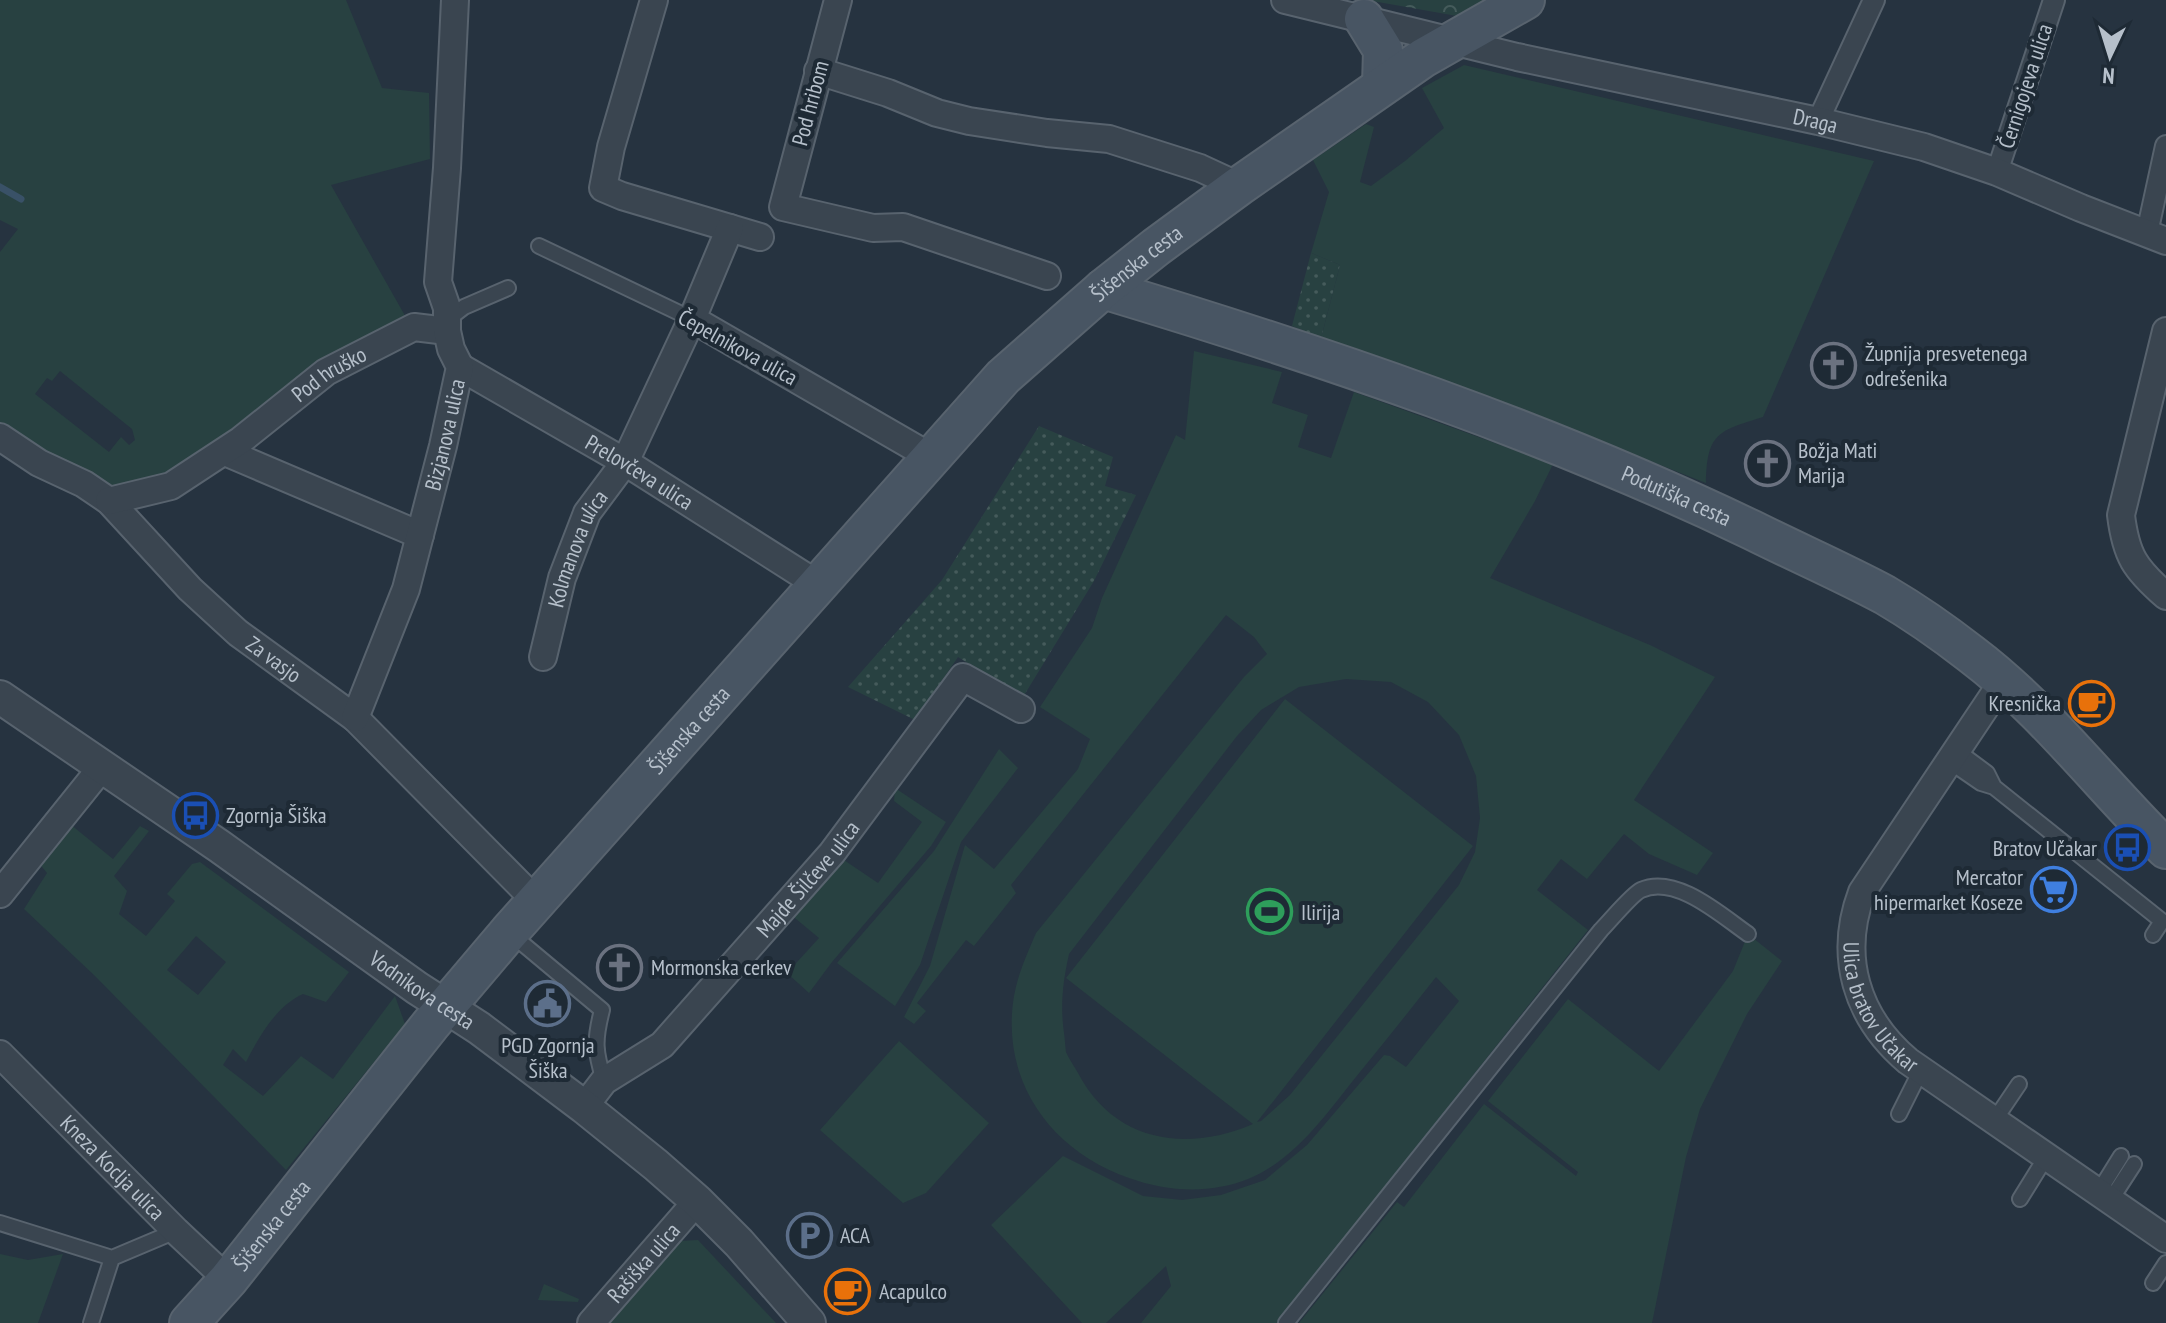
<svg xmlns="http://www.w3.org/2000/svg" width="2166" height="1323" viewBox="0 0 2166 1323" font-family="'PT Sans Narrow',sans-serif">
	<defs>
		<pattern id="forest-crowns" width="20" height="18" patternUnits="userSpaceOnUse" patternTransform="scale(2)"><rect width="20" height="18" fill="#284141"/><path d="M2 6a3 3 0 1 1 6 0M12 15a3 3 0 1 1 6 0" fill="none" stroke="#455b5b"/></pattern>
		<pattern id="garden-dots" width="8" height="8" patternUnits="userSpaceOnUse" patternTransform="scale(2)"><rect width="8" height="8" fill="#284141"/><path d="M2 2h.1M6 6h.1" fill="none" stroke="#455b5b" stroke-width="1.8" stroke-linecap="round"/></pattern>
	</defs>
	<rect width="100%" height="100%" fill="#263340"/>
	<path fill="#284141" fill-rule="evenodd" d="M0 0H346L382 88 429 93 430 159 331 185 408 321 174 477 113 488 87 478 0 429V252L18 229 0 220ZM60 371 132 429 135 440 129 445 121 437 109 452 35 394 47 378 52 381Z
		M1464 65 1874 161 1763 417C1718 431 1707 433 1706 483L1469 390 1321 338 1340 265 1311 253 1329 192 1313 160 1366 124 1374 127 1360 182 1371 186 1405 161 1444 128 1422 88Z
		M1194 351 1282 372 1272 403 1308 415 1298 447 1331 458 1354 392 1553 464 1535 501 1490 578 1650 645 1715 677 1634 800 1713 853 1697 875 1649 854 1624 834 1587 879 1561 859 1537 890 1588 930 1277 1323H1141L1171 1286 1166 1266 1106 1323H1082L991 1225 1063 1156 1143 1196 1182 1200 1221 1195 1265 1180 1307 1145 1384 1055 1390 1056 1406 1067 1459 1001 1436 977C1411 1009 1386 1040 1360 1072 1328 1111 1297 1159 1248 1179 1210 1194 1168 1192 1129 1178 1051 1151 1000 1081 1014 996 1018 974 1027 954 1036 933L1244 677 1267 654 1254 637 1226 615 1011 885 1016 893 974 946 966 940 917 1003 926 1011 914 1024 904 1017 930 966 965 845 994 869 1078 769 1090 739 1040 707 1092 628 1102 598 1176 435 1185 440ZM1346 679 1391 682 1428 702 1459 735 1476 776 1480 818 1475 852 1459 885 1290 1095 1261 1121 1257 1122 1473 846 1285 699 1066 978 1253 1124C1186 1153 1114 1142 1078 1073 1074 1066 1069 1059 1066 1052 1065 1046 1065 1039 1064 1033 1060 1005 1063 981 1069 954L1237 736 1261 710 1299 687Z
		M999 749 1018 768 961 842 920 965 895 1006 837 963 934 851Z
		M895 788 946 822 931 846 832 962 809 993 787 973 819 938 790 914 838 856 878 883 922 822 894 801Z
		M70 824 113 859 140 826 149 831 114 876 127 891 119 914 146 936 175 901 167 894 192 864 200 862 349 972 326 1002 303 994C276 1006 259 1037 246 1062L233 1049 223 1065 263 1096 301 1056 333 1079 395 996 405 1024 286 1170 95 976 24 909 47 873 38 862ZM196 936 226 962 198 995 167 970Z
		M1748 934 1782 961 1747 1014 1700 1109 1686 1157 1652 1323H1299L1397 1202 1404 1207 1484 1104 1576 1176 1578 1172 1488 1101 1568 999 1659 1071 1733 971Z
		M899 1041 989 1123 926 1193 903 1203 820 1130Z
		M698 1240 776 1323H600L679 1241Z
		M0 1254 28 1260 63 1254 38 1323H0Z
		M544 1284 579 1299 578 1302 538 1300Z"/>
	<path fill="url(#forest-crowns)" d="M1367 0H1484L1457 16Z"/>
	<path fill="url(#garden-dots)" d="M1311 253 1340 265 1321 338 1292 326Z
		M1039 426 1113 457 1105 486 1136 495 1094 581 1023 697 958 657 915 720 848 687 942 580Z"/>
	<g fill="none" stroke-linecap="round" stroke-linejoin="round">
		<path stroke="#395167" stroke-width="7" d="M0 187 21 199"/>
		<defs>
			<path id="service" d="M539 246 692 319
				M447 320 464 307 508 288
				M1949 761 1981 783 1994 787 1987 773 1956 750
				M1994 787 2162 921 2153 935
				M511 934 602 1010C594 1041 595 1051 604 1081
				M1899 1114 1921 1070
				M1994 1121 2019 1084
				M2098 1193 2121 1156
				M2020 1199 2046 1157
				M2110 1201 2134 1164
				M0 1223 112 1258
				M2153 1283 2166 1263
				M91 1323 112 1258 176 1231
				M1286 1323 1601 930C1610 921 1632 894 1641 890 1676 874 1722 916 1748 934"/>
			<path id="pedestrian" d="M1818 121 1874 0
				M1997 172 2054 0
				M2147 233 2166 146"/>
			<g id="minor">
				<path d="M654 0 611 147 603 188 622 196 760 237"/>
				<path d="M838 0 783 207 873 228 903 227 1047 276"/>
				<path id="s1" d="M1285 0 1517 57 1818 121 1924 147 1997 172 2081 208 2166 241"/>
				<path d="M818 71 888 93 937 113 969 121 1047 133 1109 139 1200 168 1239 186"/>
				<path d="M692 319 931 457"/>
				<path d="M2166 331 2121 515C2126 556 2135 569 2166 596"/>
				<path id="s2" d="M460 367 625 462 817 584"/>
				<path id="s3" d="M0 437 39 463 84 484 109 501 190 589 238 633 355 718 536 901"/>
				<path d="M225 452 420 535"/>
				<path id="s4" d="M109 501 171 486 241 440 326 372 414 327 447 331"/>
				<path id="s5" d="M543 657 562 578 587 513 625 462 692 319 730 228"/>
				<path id="s6" d="M2003 681 1862 892C1838 956 1856 1017 1908 1061L2166 1239"/>
				<path id="s7" d="M355 718 406 589 443 446 460 367 451 349 447 331V308L438 282 447 168 455 0"/>
				<path d="M0 894 102 767"/>
				<path id="s8" d="M0 1054 176 1231 228 1280"/>
				<path id="s9" d="M584 1107 604 1081 662 1045 832 853 963 677 1021 709"/>
				<path id="s10" d="M591 1323 697 1201"/>
			</g>
			<g id="tertiary">
				<path id="s11" d="M0 697 219 846 417 988 479 1028 584 1107 656 1165 697 1201 739 1243 809 1323"/>
			</g>
			<g id="secondary">
				<path d="M1364 19 1383 50 1382 85"/>
				<path id="s12" d="M1103 289C1322 355 1546 431 1752 530 1796 552 1842 572 1885 595 1914 612 1944 633 1971 654 2044 709 2101 785 2166 849"/>
				<path id="s13" d="M189 1323 228 1280 431 1024 509 932 1003 377 1103 289 1156 247 1239 186 1423 58 1525 0"/>
			</g>
		</defs>
		<use href="#service" stroke="#58636e" stroke-width="18"/>
		<use href="#pedestrian" stroke="#58636e" stroke-width="24"/>
		<use href="#minor" stroke="#58636e" stroke-width="30"/>
		<use href="#tertiary" stroke="#58636e" stroke-width="36"/>
		<use href="#secondary" stroke="#58636e" stroke-width="42"/>
		<use href="#service" stroke="#3a4550" stroke-width="14"/>
		<use href="#pedestrian" stroke="#3a4550" stroke-width="20"/>
		<use href="#minor" stroke="#3a4550" stroke-width="26"/>
		<use href="#tertiary" stroke="#3a4550" stroke-width="32"/>
		<use href="#secondary" stroke="#485563" stroke-width="38"/>
	</g>
	<defs>
		<symbol id="church-ring" viewBox="-11 -11 22 22"><circle r="9.5" fill="#1e2a35" stroke="#6b7280" stroke-width="1.5"/><path d="M-1.2-6h2.4v3.5h3.3v2.4h-3.3V6h-2.4V-.1h-3.3v-2.4h3.3Z" fill="#6b7280"/></symbol>
		<symbol id="cafe-ring" viewBox="-11 -11 22 22"><circle r="9.5" fill="#1e2a35" stroke="#e8710a" stroke-width="1.5"/><path d="M-5.5-4.5H6V0H3Q3 3.5 0 3.5H-2.5Q-5.5 3.5-5.5 0ZM3-3.2v2h1.7v-2ZM-6 4.5H4V6H-6Z" fill="#e8710a"/></symbol>
		<symbol id="bus-ring" viewBox="-11 -11 22 22"><circle r="9.5" fill="#1e2a35" stroke="#1a4fb4" stroke-width="1.5"/><path d="M-5-6H5V4H4V6H2V4H-2V6H-4V4H-5ZM-3.5-4V0h7V-4ZM-3.5 1.2v1.5H-2V1.2ZM2 1.2v1.5H3.5V1.2Z" fill="#1a4fb4"/></symbol>
		<symbol id="supermarket-ring" viewBox="-11 -11 22 22"><circle r="9.5" fill="#1e2a35" stroke="#3f7fe0" stroke-width="1.5"/><path d="M-6-5.5h2.5l.6 2H6L4.5 2H-2.5L-4.4-4H-6ZM-1.5 3.2a1.3 1.3 0 1 0 .1 0ZM3 3.2a1.3 1.3 0 1 0 .1 0Z" fill="#3f7fe0"/></symbol>
		<symbol id="stadium-ring" viewBox="-11 -11 22 22"><circle r="9.5" fill="#1e2a35" stroke="#2e9e5b" stroke-width="1.5"/><path d="M0-5a6.5 5 0 1 0 0 10a6.5 5 0 1 0 0-10ZM-3.5-1.8h7v3.6h-7Z" fill="#2e9e5b"/></symbol>
		<symbol id="civic-ring" viewBox="-11 -11 22 22"><circle r="9.5" fill="#1e2a35" stroke="#5c6f8a" stroke-width="1.5"/><path d="M-.6-6.5H3V-4.5H.6V-3L4-1V1h2V6H-6V1h2V-1L-.6-3ZM-1.2 2.5V6h2.4V2.5Z" fill="#5c6f8a"/></symbol>
		<symbol id="parking-ring" viewBox="-11 -11 22 22"><circle r="9.5" fill="#1e2a35" stroke="#5c6f8a" stroke-width="1.5"/><path d="M-3.5-5.5H1a3.5 3.5 0 0 1 0 7H-1V5.5H-3.5ZM-1-3.4V-.6H.8a1.4 1.4 0 0 0 0-2.8Z" fill="#5c6f8a"/></symbol>
	</defs>
	<g fill-rule="evenodd">
		<use href="#church-ring" x="1808" y="340" width="51" height="51"/>
		<use href="#church-ring" x="1742" y="438" width="51" height="51"/>
		<use href="#cafe-ring" x="2066" y="678" width="51" height="51"/>
		<use href="#bus-ring" x="170" y="790" width="51" height="51"/>
		<use href="#bus-ring" x="2102" y="822" width="51" height="51"/>
		<use href="#supermarket-ring" x="2028" y="864" width="51" height="51"/>
		<use href="#stadium-ring" x="1244" y="886" width="51" height="51"/>
		<use href="#church-ring" x="594" y="942" width="51" height="51"/>
		<use href="#civic-ring" x="522" y="978" width="51" height="51"/>
		<use href="#parking-ring" x="784" y="1210" width="51" height="51"/>
		<use href="#cafe-ring" x="822" y="1266" width="51" height="51"/>
	</g>
	<g text-anchor="middle" stroke-width="8" stroke-linejoin="round" paint-order="stroke">
		<g font-size="22" fill="#b6c0cb" stroke="#1e2a35">
			<text transform="translate(2025 86) rotate(-72)" y="8">Černigojeva ulica</text>
			<text transform="translate(810 103) rotate(-75)" y="8">Pod hribom</text>
			<text dy="8" stroke="none"><textPath href="#s1" startOffset="544">Draga</textPath></text>
			<text dy="8" stroke="none"><textPath href="#s13" startOffset="1424">Šišenska cesta</textPath></text>
			<text transform="translate(738 347) rotate(29)" y="8">Čepelnikova ulica</text>
			<text dy="8" stroke="none"><textPath href="#s4" startOffset="258">Pod hruško</textPath></text>
			<text dy="8" stroke="none"><textPath href="#s7" startOffset="298">Bizjanova ulica</textPath></text>
			<text dy="8" stroke="none"><textPath href="#s2" startOffset="208">Prelovčeva ulica</textPath></text>
			<text dy="8" stroke="none"><textPath href="#s12" startOffset="610">Podutiška cesta</textPath></text>
			<text dy="8" stroke="none"><textPath href="#s5" startOffset="114">Kolmanova ulica</textPath></text>
			<text dy="8" stroke="none"><textPath href="#s3" startOffset="356">Za vasjo</textPath></text>
			<text dy="8" stroke="none"><textPath href="#s13" startOffset="776">Šišenska cesta</textPath></text>
			<text dy="8" stroke="none"><textPath href="#s9" startOffset="322">Majde Šilčeve ulica</textPath></text>
			<text dy="8" stroke="none"><textPath href="#s11" startOffset="514">Vodnikova cesta</textPath></text>
			<text dy="8" stroke="none"><textPath href="#s6" startOffset="378">Ulica bratov Učakar</textPath></text>
			<text dy="8" stroke="none"><textPath href="#s8" startOffset="160">Kneza Koclja ulica</textPath></text>
			<text dy="8" stroke="none"><textPath href="#s13" startOffset="128">Šišenska cesta</textPath></text>
			<text dy="8" stroke="none"><textPath href="#s10" startOffset="80">Rašiška ulica</textPath></text>
		</g>
		<g font-size="22" fill="#b6c0cb" stroke="#1e2a35" text-anchor="start">
			<text x="1865" y="361">Župnija presvetenega<tspan x="1865" dy="25">odrešenika</tspan></text>
			<text x="1798" y="458">Božja Mati<tspan x="1798" dy="25">Marija</tspan></text>
			<text x="2061" y="711" text-anchor="end">Kresnička</text>
			<text x="226" y="823">Zgornja Šiška</text>
			<text x="2097" y="856" text-anchor="end">Bratov Učakar</text>
			<text x="2023" y="885" text-anchor="end">Mercator<tspan x="2023" dy="25">hipermarket Koseze</tspan></text>
			<text x="1301" y="920">Ilirija</text>
			<text x="651" y="975">Mormonska cerkev</text>
			<text x="548" y="1053" text-anchor="middle">PGD Zgornja<tspan x="548" dy="25">Šiška</tspan></text>
			<text x="840" y="1243">ACA</text>
			<text x="879" y="1299">Acapulco</text>
		</g>
	</g>
	<g transform="translate(2110 56) rotate(184)" stroke="#1e2a35" stroke-width="6" paint-order="stroke">
	<path d="M0-6L14 30L0 20L-14 30Z" fill="#b6c0cb"/>
	<text y="-12" font-size="22" font-weight="bold" text-anchor="middle" fill="#b6c0cb">N</text>
	</g>
</svg>
